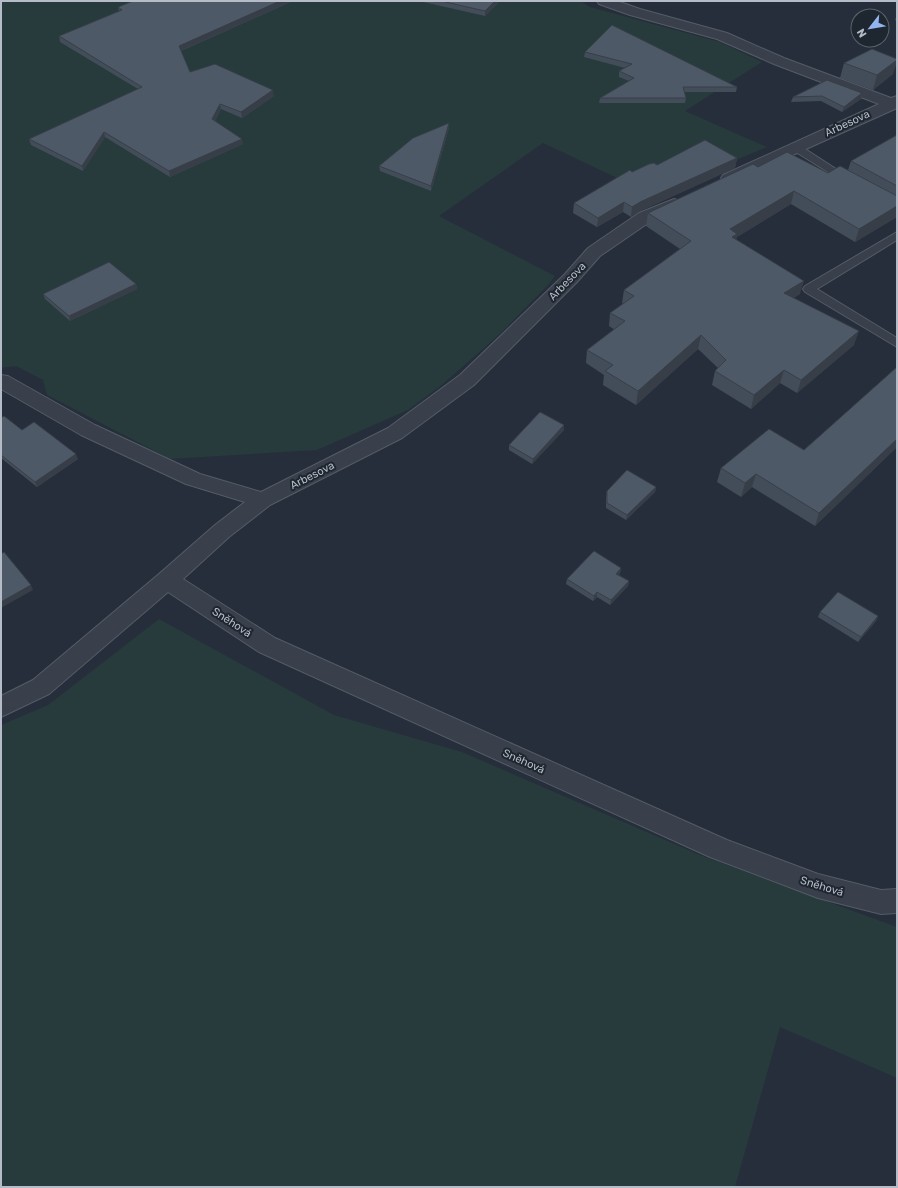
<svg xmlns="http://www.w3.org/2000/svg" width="898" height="1188" viewBox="0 0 898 1188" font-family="Rubik,sans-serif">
	<rect width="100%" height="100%" fill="#262e3b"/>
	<path fill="#273a3c" d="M1 1H581L590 7 720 42 762 62 685 111 767 147 653 195 543 143 439 216 555 276 548 285 502 332 443 384 408 410 317 450 170 459 47 395 43 380 16 366 1 368Z
		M159 619 334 715 462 752 700 855 897 927V1078L780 1027 735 1187H1V725L48 705Z"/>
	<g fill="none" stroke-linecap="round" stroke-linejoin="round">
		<defs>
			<path id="lane" d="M795 144 799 145 853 180 848 183 844 182 791 149 790 147Z
				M897 232V240L817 289 897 338V347L805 292 803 289 805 286Z"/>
			<path id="street" d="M597 1H617L640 9 727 33 784 58 891 98 897 96V108L735 181 729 183 723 181 721 178 723 175 879 104 774 64 717 39 630 15 599 4Z
				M674 199 680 201 682 204 680 207 651 221 600 256 577 282 474 385 402 438 270 505 229 537 183 579 275 638 727 840 818 874 881 890 897 889V913L881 914 818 898 710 857 259 652 168 592 49 694 1 717V696L33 680 159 574 215 525 245 502 186 484 81 435 1 389V375L8 376 95 425 200 474 261 492 388 428 460 375 565 274 588 248 639 213Z"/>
		</defs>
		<use href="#lane" stroke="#545c66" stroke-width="2"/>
		<use href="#street" stroke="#545c66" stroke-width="2"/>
		<use href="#lane" fill="#39404c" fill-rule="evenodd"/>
		<use href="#street" fill="#39404c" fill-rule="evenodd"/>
	</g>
	<path fill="#434d59" d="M133 1H293L181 51 190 72 274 96 242 118 221 109 215 121 243 144 170 177 105 137 83 171 31 145 29 139 138 89 60 42 59 36 119 11 118 7Z
		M419 1H500L485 16Z
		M897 14V21L895 20Z
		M585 52 737 87 736 92H684L686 98 685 103H599L600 98 629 81 619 77V71L625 68 584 57Z
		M844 63 893 74 873 90 840 78Z
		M862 93 861 99 842 112 821 101 791 102 793 97Z
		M449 128 431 191 380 171 379 166Z
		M897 135V217L855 242 791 204 737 237 736 239 800 294 793 298 854 345 797 393 780 383 751 409 712 385 715 371 718 368 698 349 636 405 603 385 604 375 586 363 587 350 615 330 609 326 610 313 623 304 622 303 624 290 680 249 646 226 648 213 758 167 828 173 848 170 851 161Z
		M737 158 735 168 638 212 631 217 623 212 597 227 573 213 574 203 632 172 657 165Z
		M136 284 137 289 70 321 45 299 43 294Z
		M897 367V447L815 526 752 487 741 497 717 482 721 468 804 450Z
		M1 418 22 430 78 459 37 487 1 458Z
		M564 430 532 464 509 450V445Z
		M656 487 655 492 626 520 606 508V497L607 491Z
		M621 568 620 573 619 575 629 581 628 586 610 605 597 597 593 601 566 584 567 579Z
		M820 612 878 616 876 621 858 642 818 617Z"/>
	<path fill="#373e48" d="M280 1H293L180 51 179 46Z
		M495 1H500L485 16V11Z
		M897 60V62L893 74 873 90 877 75Z
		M273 90 274 96 242 118 241 112Z
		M862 93 861 99 842 112 844 107Z
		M220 104 221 109 213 125 212 119Z
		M449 123V128L431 191V186Z
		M104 132 105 137 83 171 82 166Z
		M242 139 243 144 170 177 169 171Z
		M737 158 735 168 638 212 631 217 632 207 640 202Z
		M794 191 791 204 737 237 734 248 730 229Z
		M624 202 623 212 597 227 598 218Z
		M897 206V217L855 242 859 229Z
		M804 281 800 294 780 307 784 293Z
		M136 284 137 289 70 321 69 316Z
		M859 331 854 345 797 393 801 380Z
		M701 335 698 349 636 405 638 391Z
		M784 370 780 383 751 409 754 395Z
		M564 425V430L532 464 533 459Z
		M897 439V447L815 526 819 513Z
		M76 454 78 459 37 487 35 482Z
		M756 474 752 487 741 497 745 483Z
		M656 487 655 492 626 520 627 515Z
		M621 568 620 573 615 579 616 574Z
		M629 581 628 586 610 605 611 600Z
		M31 585 33 590 1 608V602Z
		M597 592V597L593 601 594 596Z
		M878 616 876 621 858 642 861 637Z"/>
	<path fill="#4e5967" stroke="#373e48" d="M133 1H280L179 46 190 72 215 64 273 90 241 112 220 104 212 119 242 139 169 171 104 132 82 166 29 139 142 87 59 36 122 10 118 7Z
		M441 1H495L485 11Z
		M612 25 737 87H683L686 98H600L634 78 619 71 632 64 585 52Z
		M872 49 897 59V60L877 75 844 63Z
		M827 80 862 93 844 107 822 96 793 97Z
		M449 123 431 186 379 166 413 138Z
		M897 135V186L851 161Z
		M705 140 737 158 640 202 632 207 624 202 598 218 574 203 630 170 632 172 649 164 654 163 657 165Z
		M787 152 828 173 840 166 897 196V206L859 229 794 191 730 229 737 234 732 237 804 281 784 293 859 331 801 380 784 370 754 395 715 371 726 360 701 335 638 391 605 371 613 365 587 350 625 321 610 313 634 296 624 290 691 241 648 213 753 164 758 167Z
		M109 262 136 284 69 316 43 294Z
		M897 367V439L819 513 756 474 745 483 721 468 769 429 804 450Z
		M540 412 564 425 533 459 509 445Z
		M4 416 22 430 34 422 76 454 35 482 1 455V418Z
		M627 470 656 487 627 515 607 503V491Z
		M594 551 621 568 616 574 629 581 611 600 597 592 594 596 567 579Z
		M4 552 31 585 1 602V554Z
		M838 592 878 616 861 637 820 612Z"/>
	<g text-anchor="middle" stroke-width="4" stroke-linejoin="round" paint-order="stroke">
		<g font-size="11" fill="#b5bcc7" stroke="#1e2630">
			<text transform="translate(847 123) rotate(-25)" y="4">Arbesova</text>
			<text transform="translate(567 281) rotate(-46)" y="4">Arbesova</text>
			<text transform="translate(312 475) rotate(-27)" y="4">Arbesova</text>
			<text transform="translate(232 622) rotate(33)" y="4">Sněhová</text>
			<text transform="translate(524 761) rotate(24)" y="4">Sněhová</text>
			<text transform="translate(822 886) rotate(17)" y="4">Sněhová</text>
		</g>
	</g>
	<rect width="898" height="1188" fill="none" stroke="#b5bcc7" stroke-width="4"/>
	<g transform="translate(870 28) rotate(239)"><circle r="19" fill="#1e2630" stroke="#5a626c"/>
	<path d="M0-3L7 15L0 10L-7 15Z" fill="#92b4ef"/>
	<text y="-6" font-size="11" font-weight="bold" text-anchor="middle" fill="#b5bcc7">N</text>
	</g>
</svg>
